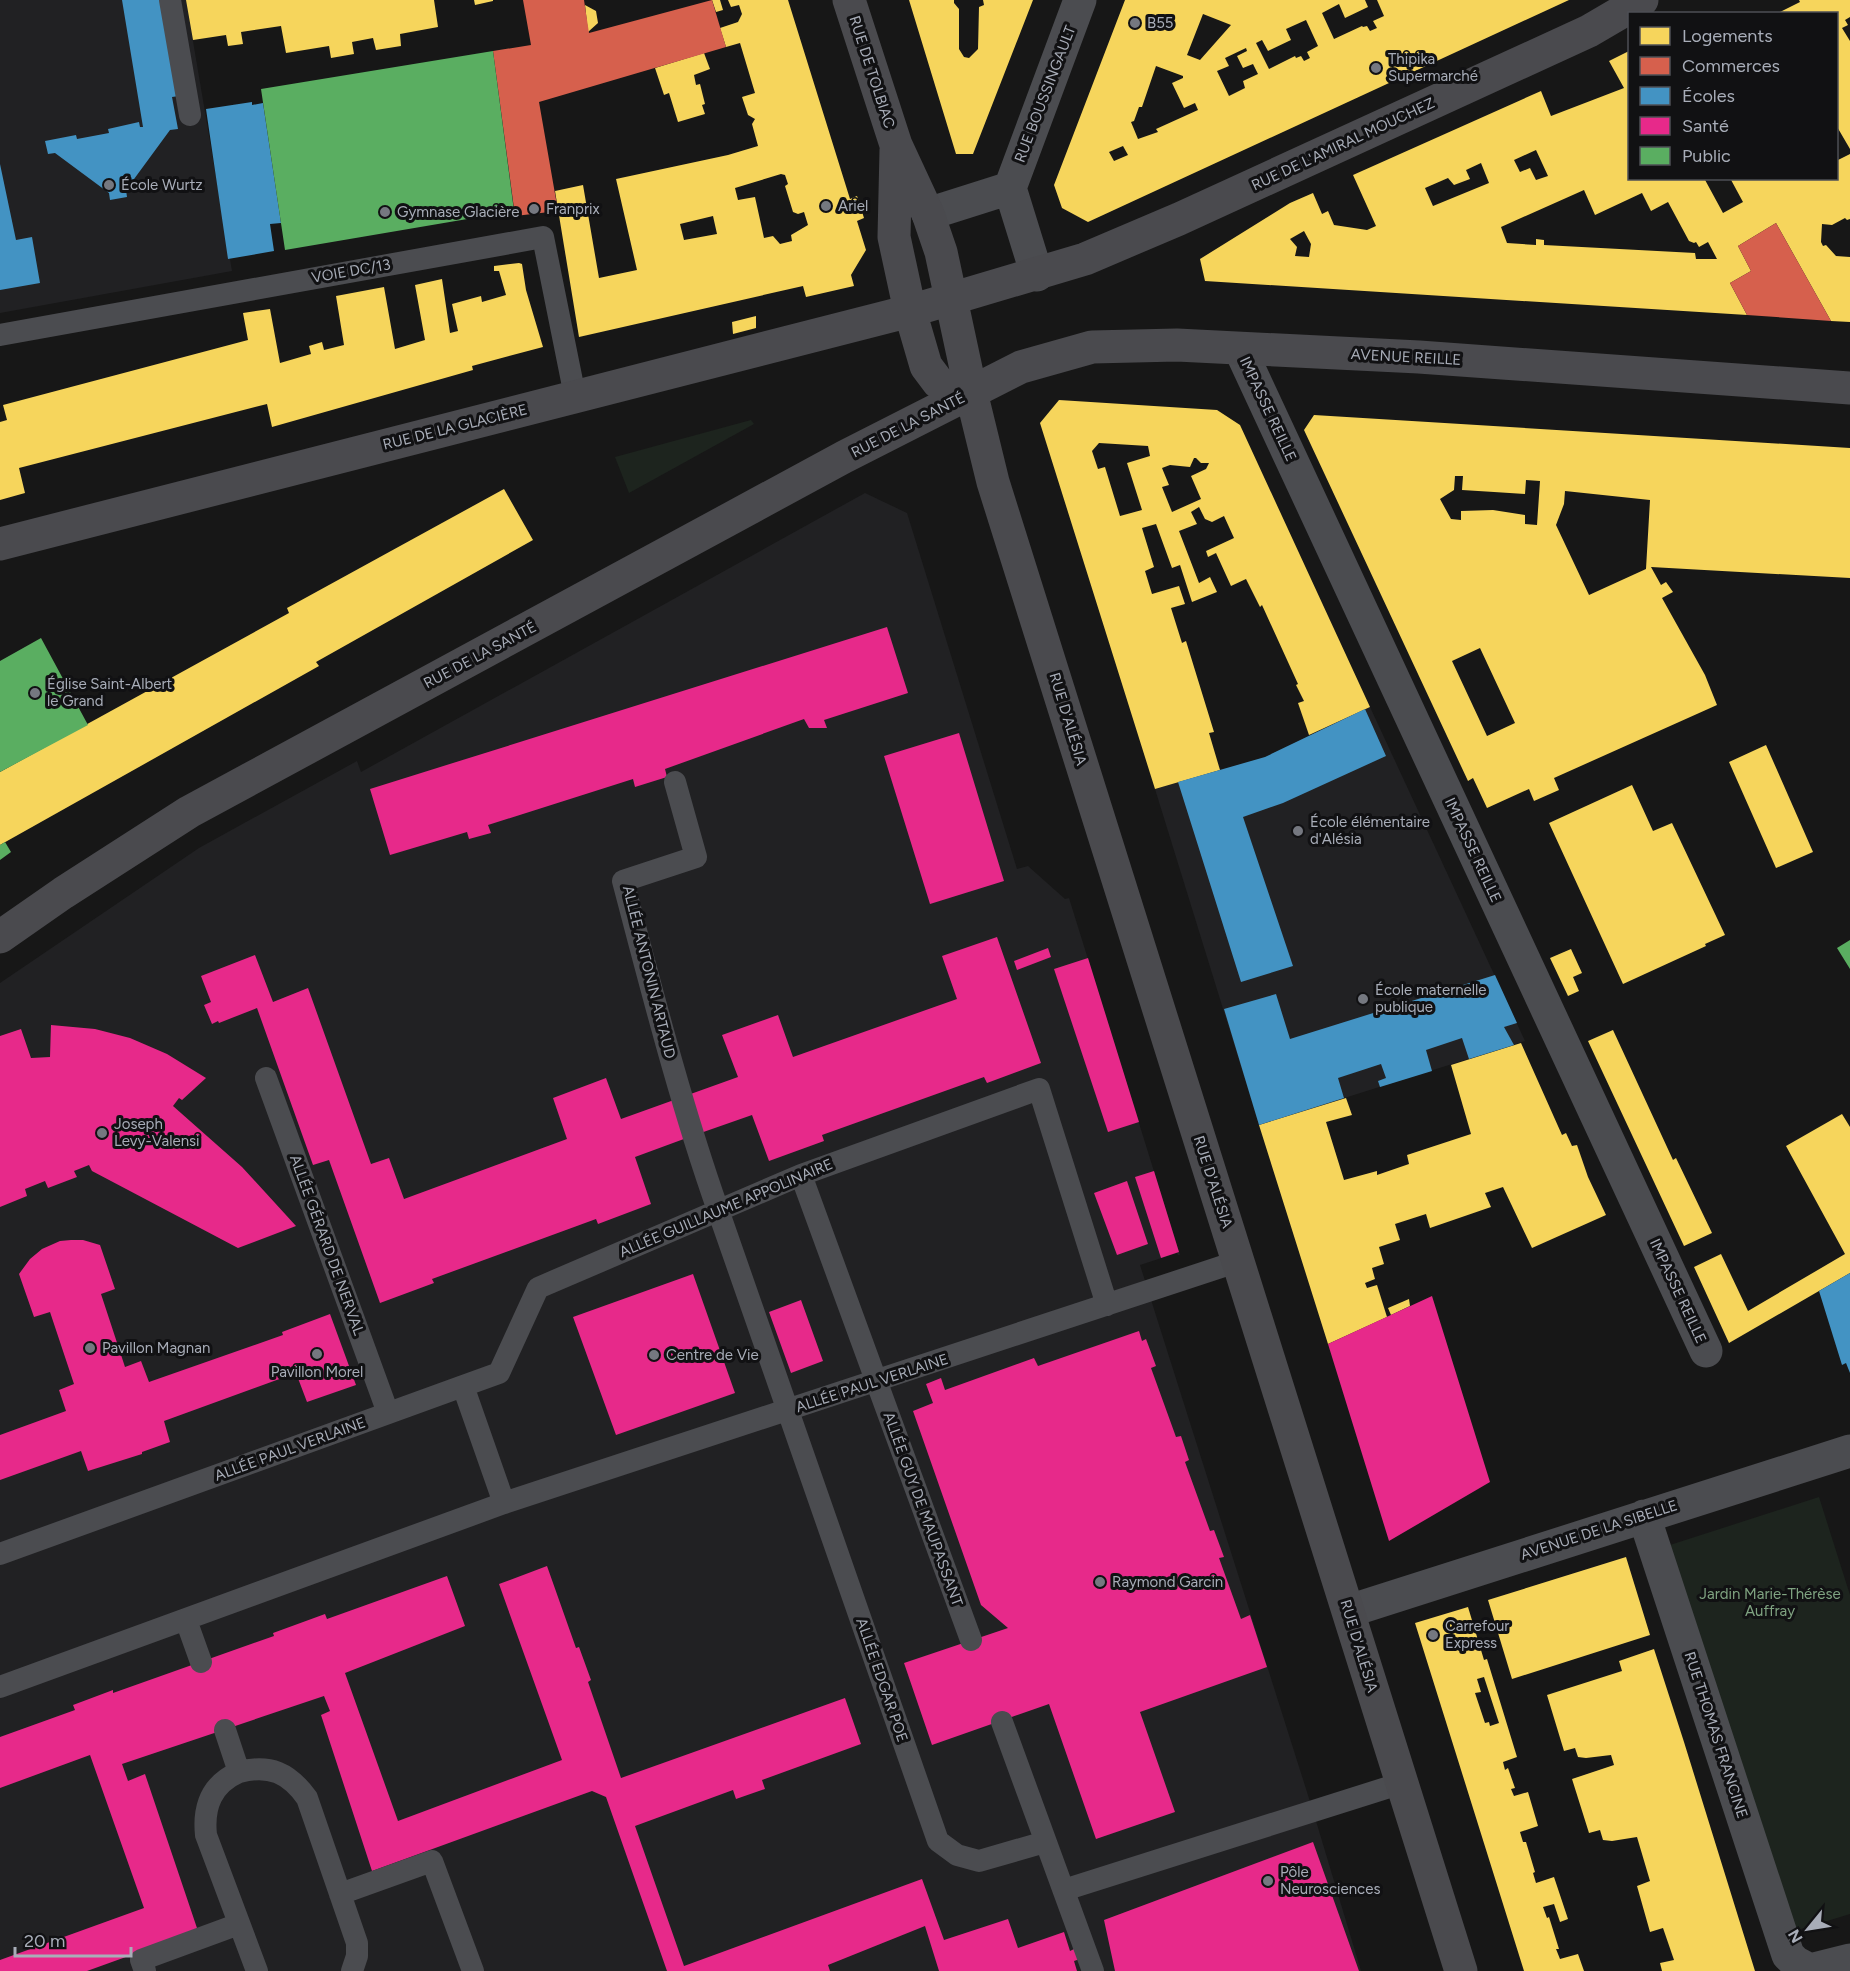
<svg xmlns="http://www.w3.org/2000/svg" width="1850" height="1971" viewBox="0 0 1850 1971" font-family="Figtree,sans-serif">
	<rect width="100%" height="100%" fill="#171717"/>
	<path fill="#212123" d="M0 0H186L232 271 0 313Z
		M865 493 907 513 1017 869 1028 866 1065 899 1069 898 1180 1255H1178L1177 1253 1140 1265 1313 1811 1361 1971H0V983L199 848 357 761 361 772Z
		M1370 707 1525 1041 1259 1125 1155 789 1263 758Z"/>
	<path fill="#1d241e" d="M751 420 754 424 629 493 615 457Z
		M1819 1497 1850 1595V1914L1791 1932 1670 1545Z"/>
	<path fill="#f6d55c" fill-rule="evenodd" d="M186 0H434L438 27 400 34 401 46 376 50 373 38 352 42 354 54 331 58 329 46 286 53 281 26 241 32 243 44 228 46 226 35 193 40Z
		M474 0H493V1L475 5Z
		M712 0H720L723 10 716 12Z
		M728 0H788L850 199 857 196 864 218 857 221 866 250 851 275 854 286 806 297 803 286 579 337 555 191 583 185 599 278 637 270 616 179 728 155 758 146 752 124 755 119 748 115 742 97 755 93 740 43 726 47 720 28 738 22 742 14 739 5 731 7ZM781 174 785 175 788 184 785 186 793 212 798 214 804 212 808 225 791 235 792 241 780 244 773 236 764 238 755 197 738 200 735 188ZM713 216 717 234 684 240 680 224Z
		M909 0H954V3L959 9V49L964 57 969 58 978 49 979 7 984 5 983 0H1033L973 154H956Z
		M1125 0H1365L1368 7 1345 18 1339 4 1322 13 1334 39 1362 26 1363 27 1367 26 1370 31 1377 28 1373 21 1384 16 1377 0H1569L1088 222 1062 208 1054 185ZM1203 14 1231 25 1200 60 1187 55ZM1306 20 1318 46 1307 52 1310 58 1304 61 1301 56 1296 58 1295 56 1269 69 1256 43 1262 40 1268 51 1291 40 1286 29ZM1246 48 1247 51 1237 56 1243 68 1253 64 1258 74 1243 81 1245 88 1229 96 1217 71 1229 66 1225 58ZM1156 66 1183 76V78L1172 83 1184 108 1195 103 1198 110 1156 129 1158 132 1138 139 1131 122 1134 121 1139 107H1142ZM1123 146 1128 155 1114 161 1109 152Z
		M1799 0H1850V17L1845 20 1848 25 1842 28 1850 41V149L1836 125V14H1776L1800 2Z
		M585 5 596 11 598 23 588 32Z
		M1629 51V178H1704L1723 213 1743 202 1730 178H1836V161L1850 154V219L1847 220 1845 218 1832 225 1822 224 1821 242 1823 246 1826 245 1836 256 1850 257V322L1831 321 1776 223 1738 246 1751 271 1730 283 1747 315 1205 281 1200 259 1290 203 1313 193 1322 214 1328 211 1334 225 1367 230 1376 226 1353 175 1541 91 1551 116 1624 88 1609 61ZM1536 150 1548 176 1536 180 1530 168 1520 172 1514 160ZM1481 163 1489 183 1433 206 1425 188 1448 178 1454 185 1470 179 1466 170ZM1584 190 1595 215 1642 193 1651 211 1668 202 1689 241 1694 243 1696 242 1699 247 1708 242 1717 259H1696L1695 253 1544 245V240L1536 239V245L1507 243 1501 227ZM1304 231 1311 244 1309 257 1295 256 1297 247 1290 239Z
		M704 53 710 69 694 75 696 85 700 84 705 104 702 105 705 114 678 122 669 93 664 95 655 68Z
		M519 263 522 264 526 290 543 347 472 366 473 370 272 427 267 404 19 468 25 493 0 500V422L7 420 3 405 248 340 243 313 270 309 280 363 311 354 309 346 322 342 324 350 344 345 336 296 384 287 395 349 425 340 415 285 442 279 450 333 458 331 452 304 481 296 482 302 506 295 499 271H494V266Z
		M756 316V328L733 334 732 322Z
		M1059 400 1217 410 1240 425 1370 707 1309 735 1298 703 1304 701 1296 685 1298 684 1262 605 1260 607 1246 579 1231 586 1216 553 1208 557 1206 551 1234 538 1224 516 1212 522 1205 519 1199 507 1191 512 1197 524 1179 531 1199 583 1210 577 1217 592 1192 602 1180 565 1172 568 1156 524 1142 528 1154 567 1145 571 1152 594 1179 586 1185 604 1171 608 1182 643 1186 641 1214 732 1209 733 1220 770 1155 789 1040 423ZM1099 443 1148 446 1150 456 1127 463 1142 510 1120 516 1105 467 1098 469 1092 451ZM1194 458H1196L1201 463H1209L1206 469 1191 476 1201 499 1172 512 1162 487 1169 485 1162 468 1170 465 1190 467Z
		M1314 415 1850 448V578L1651 567 1661 585 1666 582 1673 592 1662 598 1705 675 1717 705 1554 778 1559 790 1534 801 1529 789 1487 808 1473 778 1468 781 1304 430ZM1455 476H1463L1462 490 1494 492 1525 494 1526 480 1540 481 1537 525 1525 524V515L1493 510 1461 511V520L1451 519 1440 499 1454 490ZM1565 491 1650 500 1646 569 1589 595 1556 525 1564 504ZM1480 648 1515 723 1487 736 1452 661Z
		M504 489 533 540 316 662 319 666 0 845V772L289 613 287 608Z
		M1766 745 1813 852 1776 868 1729 762Z
		M1632 785 1653 831 1672 823 1725 935 1705 944 1706 946 1623 984 1549 823Z
		M1571 949 1582 973 1573 977 1579 991 1568 996 1550 958Z
		M1613 1030 1673 1160 1676 1158 1712 1233 1684 1246 1588 1041Z
		M1521 1043 1562 1135 1566 1133 1572 1146 1577 1145 1588 1177 1606 1215 1532 1248 1503 1187 1485 1193 1491 1207 1430 1228 1426 1214 1395 1224 1400 1240 1379 1247 1384 1264 1372 1268 1375 1279 1365 1283 1367 1288 1377 1285 1387 1317 1328 1344 1259 1125 1346 1098 1352 1115 1326 1122 1344 1180 1377 1171V1175L1409 1164 1407 1155 1471 1134 1451 1065Z
		M1842 1114 1850 1127V1273L1729 1343 1694 1267 1721 1254 1748 1311 1845 1254 1786 1146Z
		M1409 1299 1410 1306 1391 1315 1388 1308Z
		M1626 1557 1650 1635 1512 1679 1488 1600Z
		M1468 1607 1484 1660 1487 1659 1517 1757 1503 1762 1505 1770 1508 1768 1515 1788 1511 1789 1514 1796 1528 1792 1538 1826 1520 1832 1523 1842H1526L1535 1872 1533 1873 1536 1883 1554 1877 1568 1919 1560 1922 1554 1904 1543 1907 1547 1918 1549 1917 1559 1949H1556L1560 1959 1578 1954 1584 1971H1524L1415 1623ZM1484 1677 1499 1723 1490 1726 1489 1722 1485 1723 1475 1693 1481 1692 1477 1679Z
		M1654 1649 1684 1742 1755 1971H1662L1660 1963 1674 1960 1663 1928 1650 1932 1637 1886 1650 1881 1637 1837 1612 1841 1603 1840 1600 1830 1589 1833 1572 1779 1614 1765 1611 1755 1586 1758 1578 1757 1575 1748 1564 1751 1547 1695 1622 1671 1619 1661Z"/>
	<path fill="#d6604d" d="M523 0H584L589 33 712 0 726 47 539 102 558 211 515 216 493 51 531 45Z
		M1776 223 1831 321 1747 315 1730 283 1751 271 1738 246Z"/>
	<path fill="#4393c3" d="M122 0H164L179 96 172 97 178 129 170 130 126 190 127 197 110 200 109 193 55 153 48 154 45 141 76 135 77 139 109 133 108 129 139 122 140 127H143Z
		M252 102V105L263 103 281 223 270 224 274 251 228 259 206 109Z
		M0 164 16 240 32 237 40 283 0 290Z
		M1365 709 1386 756 1283 803 1243 817 1293 966 1241 982 1178 782 1265 757Z
		M1495 975 1517 1023 1504 1027 1514 1045 1469 1059 1462 1038 1426 1050 1432 1071 1380 1087 1378 1081 1386 1078 1381 1064 1338 1078 1344 1098 1259 1125 1224 1009 1276 994 1290 1039Z
		M1850 1273V1373L1846 1363 1842 1365 1819 1291Z"/>
	<path fill="#e7298a" d="M887 627 908 693 824 720 827 728H809L804 719 665 769 667 777 635 787 633 779 488 825 491 833 469 839 467 832 390 855 370 789Z
		M959 733 1004 881 930 904 884 756Z
		M997 937 1041 1063 987 1083 984 1077 822 1135 824 1141 769 1161 752 1115 692 1136 635 1157 651 1204 598 1224 596 1219 432 1279 434 1283 380 1303 329 1160 313 1165 257 1008 219 1023 218 1021 212 1024 204 1005 211 1002 201 976 255 955 273 1002 308 988 371 1164 389 1158 404 1199 567 1139 553 1098 606 1078 621 1119 738 1077 722 1035 778 1015 793 1057 957 999 942 956Z
		M1048 948 1051 957 1017 970 1014 961Z
		M1088 958 1139 1122 1108 1132 1054 969Z
		M51 1025 95 1029 130 1038 167 1054 206 1078 182 1100 179 1098 173 1106 242 1167 296 1226 238 1248 92 1171 89 1165 74 1171 77 1177 48 1188 45 1181 25 1189 27 1196 0 1207V1036L21 1029 31 1058 50 1057Z
		M1154 1171 1179 1252 1161 1258 1135 1177Z
		M1127 1181 1148 1244 1117 1255 1094 1193Z
		M71 1240H83L100 1245 115 1289 101 1294 125 1367 141 1361 149 1382 283 1335 282 1332 330 1314 356 1385 307 1402 296 1373 164 1421 170 1442 142 1452V1454L88 1471 81 1451 0 1480V1435L66 1411 59 1390 74 1384 50 1312 34 1317 19 1274 30 1259 42 1249 60 1241Z
		M693 1274 735 1393 616 1435 573 1317Z
		M1432 1296 1490 1482 1389 1541 1328 1344Z
		M801 1300 823 1361 791 1373 769 1312Z
		M1139 1331 1142 1341 1146 1339 1156 1366 1151 1368 1176 1437 1181 1436 1189 1460 1185 1462 1210 1531 1214 1530 1224 1557 1219 1558 1241 1619 1250 1615 1267 1667 1140 1712 1175 1812 1096 1839 1049 1704 932 1745 904 1663 1008 1628 981 1605 913 1411 933 1403 926 1384 941 1378 945 1390 1034 1358 1038 1366Z
		M547 1566 576 1648 579 1647 591 1680 588 1682 621 1778 845 1698 861 1744 762 1780 765 1789 736 1799 733 1790 635 1826 684 1966 922 1879 944 1940 1008 1919 1018 1948 1064 1932 1070 1951 1076 1948 1080 1959 1074 1961 1077 1971H939L925 1926 828 1965 830 1971H667L606 1797 592 1791 372 1871 321 1715 330 1711 324 1696 122 1764 128 1781 145 1774 198 1931 87 1971H0V1960L144 1908 90 1755 0 1788V1737L75 1710 73 1705 113 1690V1693L274 1636 273 1633 325 1614 327 1619 447 1576 465 1626 345 1673 398 1821 562 1760 499 1584Z
		M1313 1842 1359 1971H1115L1104 1920Z"/>
	<path fill="#5aae61" d="M493 51 514 211 285 250 261 89Z
		M41 638 88 725 0 772V661Z
		M5 842 11 852 0 860V845Z
		M1850 940V969L1837 948Z"/>
	<g fill="none" stroke-linecap="round" stroke-linejoin="round">
		<path stroke="#4b4c50" stroke-width="22" d="M170 0 190 115
			M0 335 543 237 575 396
			M675 782 696 857 623 881C652 991 680 1102 718 1210L938 1841 957 1855 979 1861 1045 1842
			M266 1078 388 1413
			M801 1175 971 1640
			M463 1386 499 1373 538 1288 801 1175 1039 1089 1107 1305
			M0 1554 463 1386 504 1503
			M186 1620 201 1662
			M0 1687 504 1503 1239 1261
			M1002 1722 1093 1971
			M225 1730 239 1772C270 1764 289 1773 307 1798L357 1943V1956L352 1971
			M239 1772C212 1784 203 1806 206 1835L257 1971
			M1064 1890 1402 1783
			M340 1894 432 1861 473 1971
			M145 1971 141 1960 239 1924"/>
		<path stroke="#4b4c50" stroke-width="33" d="M928 214 1010 188
			M1037 275 1010 188 1080 0
			M1240 349 1706 1351
			M1644 1516 1788 1955 1795 1962 1810 1970 1850 1960
			M1349 1611 1850 1451"/>
		<path stroke="#4a4a4e" stroke-width="33" d="M849 0 896 145 928 214 941 252 971 392 993 482 1461 1971
			M896 150 894 237 910 311 926 366 938 382 945 387 971 392
			M0 544 910 311 1085 259 1179 219 1589 31 1642 0
			M0 937 63 893 189 812 844 457 1021 367 1092 347 1177 345 1419 357 1850 388"/>
	</g>
	<g fill="#757880" stroke="#111113" stroke-width="2">
		<circle cx="1135" cy="23" r="6"/>
		<circle cx="1376" cy="68" r="6"/>
		<circle cx="109" cy="185" r="6"/>
		<circle cx="826" cy="206" r="6"/>
		<circle cx="534" cy="209" r="6"/>
		<circle cx="385" cy="212" r="6"/>
		<circle cx="35" cy="693" r="6"/>
		<circle cx="1298" cy="831" r="6"/>
		<circle cx="1363" cy="999" r="6"/>
		<circle cx="102" cy="1133" r="6"/>
		<circle cx="90" cy="1348" r="6"/>
		<circle cx="317" cy="1354" r="6"/>
		<circle cx="654" cy="1355" r="6"/>
		<circle cx="1100" cy="1582" r="6"/>
		<circle cx="1433" cy="1635" r="6"/>
		<circle cx="1268" cy="1881" r="6"/>
	</g>
	<g text-anchor="middle" stroke-width="6" stroke-linejoin="round" paint-order="stroke">
		<g font-size="15" fill="#a8adb8" stroke="#111113" text-anchor="start">
			<text x="1147" y="28">B55</text>
			<text x="1388" y="64">Thipika<tspan x="1388" dy="17">Supermarché</tspan></text>
			<text x="121" y="190">École Wurtz</text>
			<text x="838" y="211">Ariel</text>
			<text x="546" y="214">Franprix</text>
			<text x="397" y="217">Gymnase Glacière</text>
			<text x="47" y="689">Église Saint-Albert<tspan x="47" dy="17">le Grand</tspan></text>
			<text x="1310" y="827">École élémentaire<tspan x="1310" dy="17">d'Alésia</tspan></text>
			<text x="1375" y="995">École maternelle<tspan x="1375" dy="17">publique</tspan></text>
			<text x="114" y="1129">Joseph<tspan x="114" dy="17">Levy-Valensi</tspan></text>
			<text x="102" y="1353">Pavillon Magnan</text>
			<text x="666" y="1360">Centre de Vie</text>
			<text x="317" y="1377" text-anchor="middle">Pavillon Morel</text>
			<text x="1112" y="1587">Raymond Garcin</text>
			<text x="1445" y="1631">Carrefour<tspan x="1445" dy="17">Express</tspan></text>
			<text x="1280" y="1877">Pôle<tspan x="1280" dy="17">Neurosciences</tspan></text>
		</g>
		<g font-size="15" fill="#a8adb8" stroke="#111113">
			<text transform="translate(872 72) rotate(72)" y="5">RUE DE TOLBIAC</text>
			<text transform="translate(1045 94) rotate(-69)" y="5">RUE BOUSSINGAULT</text>
			<text transform="translate(1343 144) rotate(-25)" y="5">RUE DE L'AMIRAL MOUCHEZ</text>
			<text transform="translate(351 271) rotate(-10)" y="5">VOIE DC/13</text>
			<text transform="translate(1406 357) rotate(3)" y="5">AVENUE REILLE</text>
			<text transform="translate(1268 409) rotate(65)" y="5">IMPASSE REILLE</text>
			<text transform="translate(908 425) rotate(-27)" y="5">RUE DE LA SANTÉ</text>
			<text transform="translate(455 427) rotate(-14)" y="5">RUE DE LA GLACIÈRE</text>
			<text transform="translate(480 655) rotate(-28)" y="5">RUE DE LA SANTÉ</text>
			<text transform="translate(1068 719) rotate(73)" y="5">RUE D'ALÉSIA</text>
			<text transform="translate(1473 850) rotate(65)" y="5">IMPASSE REILLE</text>
			<text transform="translate(649 972) rotate(76)" y="5">ALLÉE ANTONIN ARTAUD</text>
			<text transform="translate(1213 1182) rotate(72)" y="5">RUE D'ALÉSIA</text>
			<text transform="translate(726 1208) rotate(-23)" y="5">ALLÉE GUILLAUME APPOLINAIRE</text>
			<text transform="translate(327 1245) rotate(70)" y="5">ALLÉE GÉRARD DE NERVAL</text>
			<text transform="translate(1678 1291) rotate(65)" y="5">IMPASSE REILLE</text>
			<text transform="translate(872 1383) rotate(-18)" y="5">ALLÉE PAUL VERLAINE</text>
			<text transform="translate(290 1449) rotate(-20)" y="5">ALLÉE PAUL VERLAINE</text>
			<text transform="translate(923 1509) rotate(70)" y="5">ALLÉE GUY DE MAUPASSANT</text>
			<text transform="translate(1599 1530) rotate(-18)" y="5">AVENUE DE LA SIBELLE</text>
			<text transform="translate(1359 1646) rotate(73)" y="5">RUE D'ALÉSIA</text>
			<text transform="translate(882 1680) rotate(71)" y="5">ALLÉE EDGAR POE</text>
			<text transform="translate(1716 1735) rotate(72)" y="5">RUE THOMAS FRANCINE</text>
		</g>
		<g font-size="15" fill="#7fa381" stroke="#111113">
			<text x="1770" y="1599">Jardin Marie-Thérèse<tspan x="1770" dy="17">Auffray</tspan></text>
		</g>
	</g>
	<rect x="1628" y="12" width="210" height="168" fill="#111113" stroke="#4d4f55" stroke-width="1.5"/>
	<rect x="1640" y="27" width="30" height="18" fill="#f6d55c" stroke="#4d4f55" stroke-width="1.5"/>
	<text x="1682" y="42" font-size="18" fill="#a8adb8">Logements</text>
	<rect x="1640" y="57" width="30" height="18" fill="#d6604d" stroke="#4d4f55" stroke-width="1.5"/>
	<text x="1682" y="72" font-size="18" fill="#a8adb8">Commerces</text>
	<rect x="1640" y="87" width="30" height="18" fill="#4393c3" stroke="#4d4f55" stroke-width="1.5"/>
	<text x="1682" y="102" font-size="18" fill="#a8adb8">Écoles</text>
	<rect x="1640" y="117" width="30" height="18" fill="#e7298a" stroke="#4d4f55" stroke-width="1.5"/>
	<text x="1682" y="132" font-size="18" fill="#a8adb8">Santé</text>
	<rect x="1640" y="147" width="30" height="18" fill="#5aae61" stroke="#4d4f55" stroke-width="1.5"/>
	<text x="1682" y="162" font-size="18" fill="#a8adb8">Public</text>
	<g transform="translate(1808 1929) rotate(240)" stroke="#111113" stroke-width="4.5" paint-order="stroke">
	<path d="M0-4.5L10 22L0 15L-10 22Z" fill="#a8adb8"/>
	<text y="-9" font-size="16" font-weight="bold" text-anchor="middle" fill="#a8adb8">N</text>
	</g>
	<path d="M15 1947v9h116v-9" fill="none" stroke="#a8adb8" stroke-width="3"/>
	<text x="24" y="1947" font-size="18" fill="#a8adb8" stroke="#111113" stroke-width="4.5" paint-order="stroke">20 m</text>
</svg>
